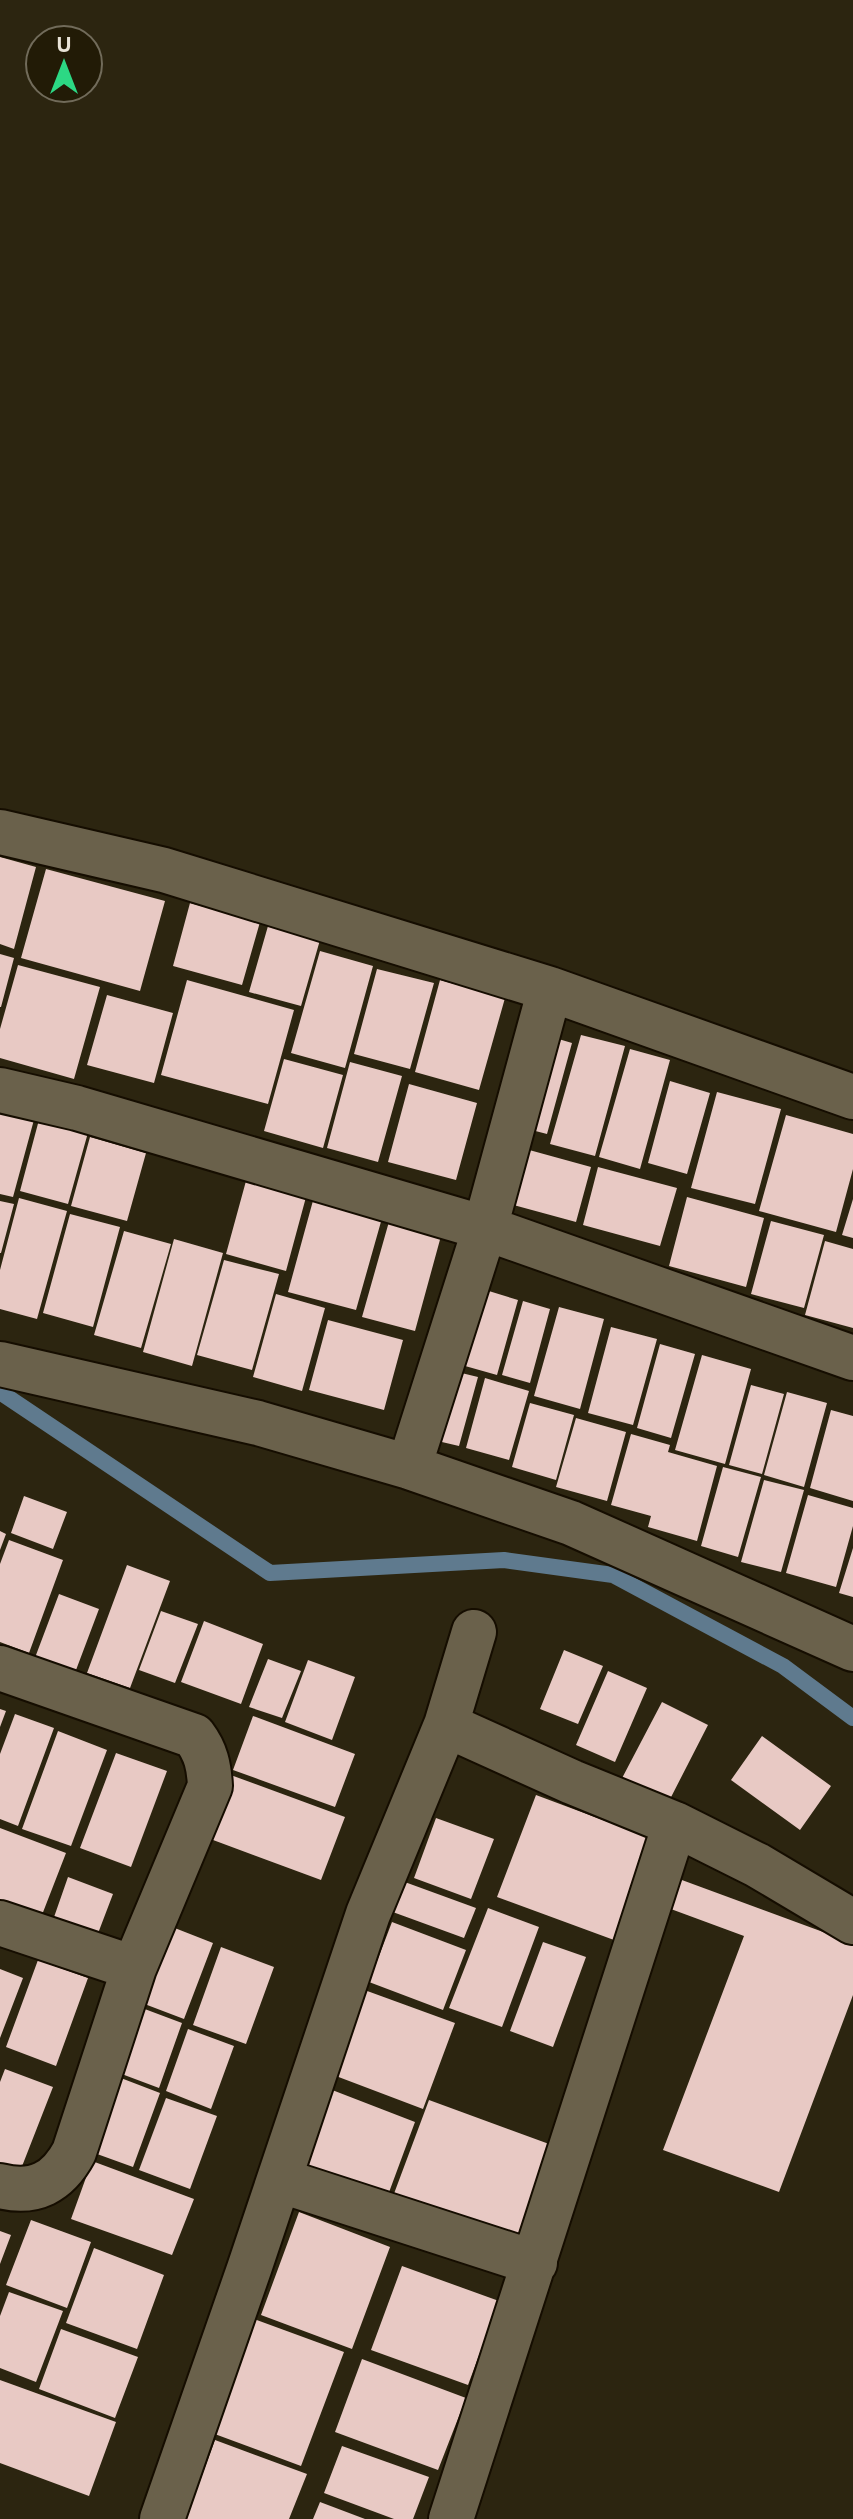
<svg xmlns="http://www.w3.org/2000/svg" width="853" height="2519" viewBox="0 0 853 2519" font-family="Ubuntu,sans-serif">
	<rect width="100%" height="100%" fill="#2c2510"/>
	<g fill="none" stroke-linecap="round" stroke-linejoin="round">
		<path stroke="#5f7a8e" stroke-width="16" d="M0 1392 270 1573 504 1560 613 1575 783 1666 853 1718"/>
	</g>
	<path fill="#e8c9c4" d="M0 857 36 867 14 949 0 944Z
		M46 869 165 901 140 991 21 958Z
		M190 903 260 922 242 985 173 966Z
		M268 926 320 940 301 1006 249 992Z
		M320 951 373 966 345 1068 291 1053Z
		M0 954 14 958 1 1007H0Z
		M18 965 100 987 74 1079 0 1058V1029Z
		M377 969 434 983 410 1069 354 1054Z
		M187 980 294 1010 268 1104 161 1075Z
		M440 980 505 998 479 1090 415 1072Z
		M107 995 173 1013 154 1083 87 1065Z
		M545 1035 572 1043 547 1134 520 1127Z
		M581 1035 625 1046 595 1156 550 1144Z
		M630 1049 670 1060 640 1169 599 1157Z
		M284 1059 343 1075 323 1148 264 1131Z
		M350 1062 402 1076 378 1162 327 1148Z
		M670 1081 710 1093 687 1174 648 1163Z
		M409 1084 477 1103 456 1180 388 1162Z
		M717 1092 781 1109 755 1204 691 1188Z
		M0 1106 35 1116 13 1197 0 1194Z
		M786 1115 853 1134V1169L836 1232 759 1211Z
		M40 1116 89 1129 68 1204 20 1191Z
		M90 1137 146 1153 127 1221 71 1206Z
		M522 1148 591 1167 576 1222 506 1203Z
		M598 1167 677 1188 660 1246 583 1225Z
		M249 1170 309 1186 286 1271 226 1254Z
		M317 1186 386 1204 356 1310 288 1292Z
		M687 1197 764 1218 746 1287 669 1266Z
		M19 1198 67 1211 37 1319 0 1309V1270Z
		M853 1199V1238L842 1235Z
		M0 1201 14 1204 1 1253H0Z
		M392 1211 444 1225 415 1331 362 1317Z
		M70 1214 120 1227 93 1327 43 1313Z
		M771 1221 824 1235 804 1308 751 1294Z
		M124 1231 171 1244 141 1348 94 1335Z
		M174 1239 223 1253 192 1366 143 1352Z
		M825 1241 853 1249V1328L805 1315Z
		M224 1260 279 1274 252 1370 197 1355Z
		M479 1288 518 1300 497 1375 458 1364Z
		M276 1294 325 1308 302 1391 253 1377Z
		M523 1301 550 1309 530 1383 502 1375Z
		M559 1307 604 1319 580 1409 534 1396Z
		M328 1320 403 1340 384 1410 309 1390Z
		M611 1327 657 1339 633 1425 588 1413Z
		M660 1344 695 1354 671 1438 637 1428Z
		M702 1355 751 1369 725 1464 675 1450Z
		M449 1370 478 1377 459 1446 429 1439Z
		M485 1378 529 1391 509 1460 466 1448Z
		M751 1385 784 1394 762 1474 729 1465Z
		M787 1392 827 1403 804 1487 764 1475Z
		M530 1403 574 1415 556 1480 512 1467Z
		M831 1410 853 1416V1501L810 1488Z
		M576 1418 626 1432 607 1501 556 1487Z
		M631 1434 670 1445 668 1452 717 1466 697 1541 648 1527 651 1516 611 1505Z
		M723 1467 761 1477 738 1557 701 1546Z
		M764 1480 804 1490 781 1572 741 1562Z
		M808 1495 853 1508V1526L836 1587 786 1573Z
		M24 1496 67 1512 53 1549 11 1533Z
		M0 1531 6 1534 0 1550Z
		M9 1540 63 1560 29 1653 0 1642V1564Z
		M853 1548V1597L839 1593Z
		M127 1565 170 1581 130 1688 87 1673Z
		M59 1594 99 1609 73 1678 33 1663Z
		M161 1611 198 1624 175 1683 139 1670Z
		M204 1621 263 1644 241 1704 181 1682Z
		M564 1650 603 1666 578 1724 540 1709Z
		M268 1659 301 1671 282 1718 249 1707Z
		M308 1660 355 1677 332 1740 285 1722Z
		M608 1671 647 1688 615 1762 576 1745Z
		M662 1702 708 1725 667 1805 620 1782Z
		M0 1709 6 1711 0 1727Z
		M15 1714 54 1728 18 1826 0 1819V1754Z
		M253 1716 355 1754 335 1807 233 1770Z
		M58 1731 107 1750 71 1846 22 1829Z
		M762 1736 831 1786 800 1830 731 1780Z
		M116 1753 167 1771 131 1867 80 1848Z
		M228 1774 345 1817 321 1880 205 1837Z
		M536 1795 651 1838 614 1940 497 1897Z
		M436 1818 494 1839 471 1899 414 1878Z
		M0 1828 66 1853 40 1920 0 1905Z
		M671 1876 853 1943V1995L779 2192 663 2150 744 1936 660 1905Z
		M68 1877 113 1894 97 1936 53 1920Z
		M402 1881 476 1908 464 1938 390 1911Z
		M488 1908 539 1927 502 2027 449 2008Z
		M392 1922 466 1950 443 2010 369 1982Z
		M162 1923 213 1943 184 2019 134 2000Z
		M543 1942 586 1957 553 2047 510 2031Z
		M221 1947 274 1967 246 2044 193 2025Z
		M38 1960 88 1978 56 2066 6 2047Z
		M0 1969 23 1978 0 2038Z
		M359 1988 455 2023 423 2109 328 2073Z
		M142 2008 182 2023 159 2088 119 2073Z
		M188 2029 234 2046 211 2109 166 2091Z
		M5 2069 53 2087 19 2174 0 2167V2082Z
		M113 2075 160 2093 133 2167 86 2150Z
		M327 2088 415 2122 388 2195 299 2162Z
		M166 2098 217 2116 190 2189 139 2170Z
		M429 2100 560 2148 523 2248 392 2199Z
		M92 2161 194 2199 172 2255 71 2219Z
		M299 2212 390 2247 352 2349 261 2315Z
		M31 2220 91 2242 67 2308 6 2285Z
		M0 2231 11 2235 0 2264Z
		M94 2248 164 2275 137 2349 66 2323Z
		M402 2266 499 2301 468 2385 371 2350Z
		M9 2292 63 2311 36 2382 0 2368V2316Z
		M254 2319 344 2352 301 2466 212 2433Z
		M61 2329 138 2357 115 2418 39 2389Z
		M362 2359 466 2398 438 2470 335 2432Z
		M0 2380 116 2422 89 2496 0 2463Z
		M215 2440 307 2474 289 2519H186Z
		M342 2446 429 2477 413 2519H394L324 2493Z
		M320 2502 365 2519H313Z"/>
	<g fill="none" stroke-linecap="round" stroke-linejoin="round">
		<defs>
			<path id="minor" d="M0 832 164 870 550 989 853 1097
				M0 1090 77 1108 485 1228 853 1358
				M0 1364 258 1423 409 1467 571 1523 853 1649
				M409 1467 485 1228 550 989
				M0 1668 194 1736C206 1752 209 1766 210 1786L134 1968 74 2152C58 2182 35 2195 0 2186
				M446 1725 572 1782 675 1824 757 1865 853 1922
				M0 1923 134 1968
				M279 2180 535 2263
				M162 2519 249 2269 368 1914 446 1725 474 1632
				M451 2519 675 1824"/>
		</defs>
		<use href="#minor" stroke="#150d00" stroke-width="48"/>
		<use href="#minor" stroke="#6a614b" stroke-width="44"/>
	</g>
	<g transform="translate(64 64)"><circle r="38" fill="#221b06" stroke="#716b5a" stroke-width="2"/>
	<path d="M0-6L14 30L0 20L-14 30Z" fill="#2cd884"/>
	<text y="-12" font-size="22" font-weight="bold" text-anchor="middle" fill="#e8e3d7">U</text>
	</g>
</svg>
